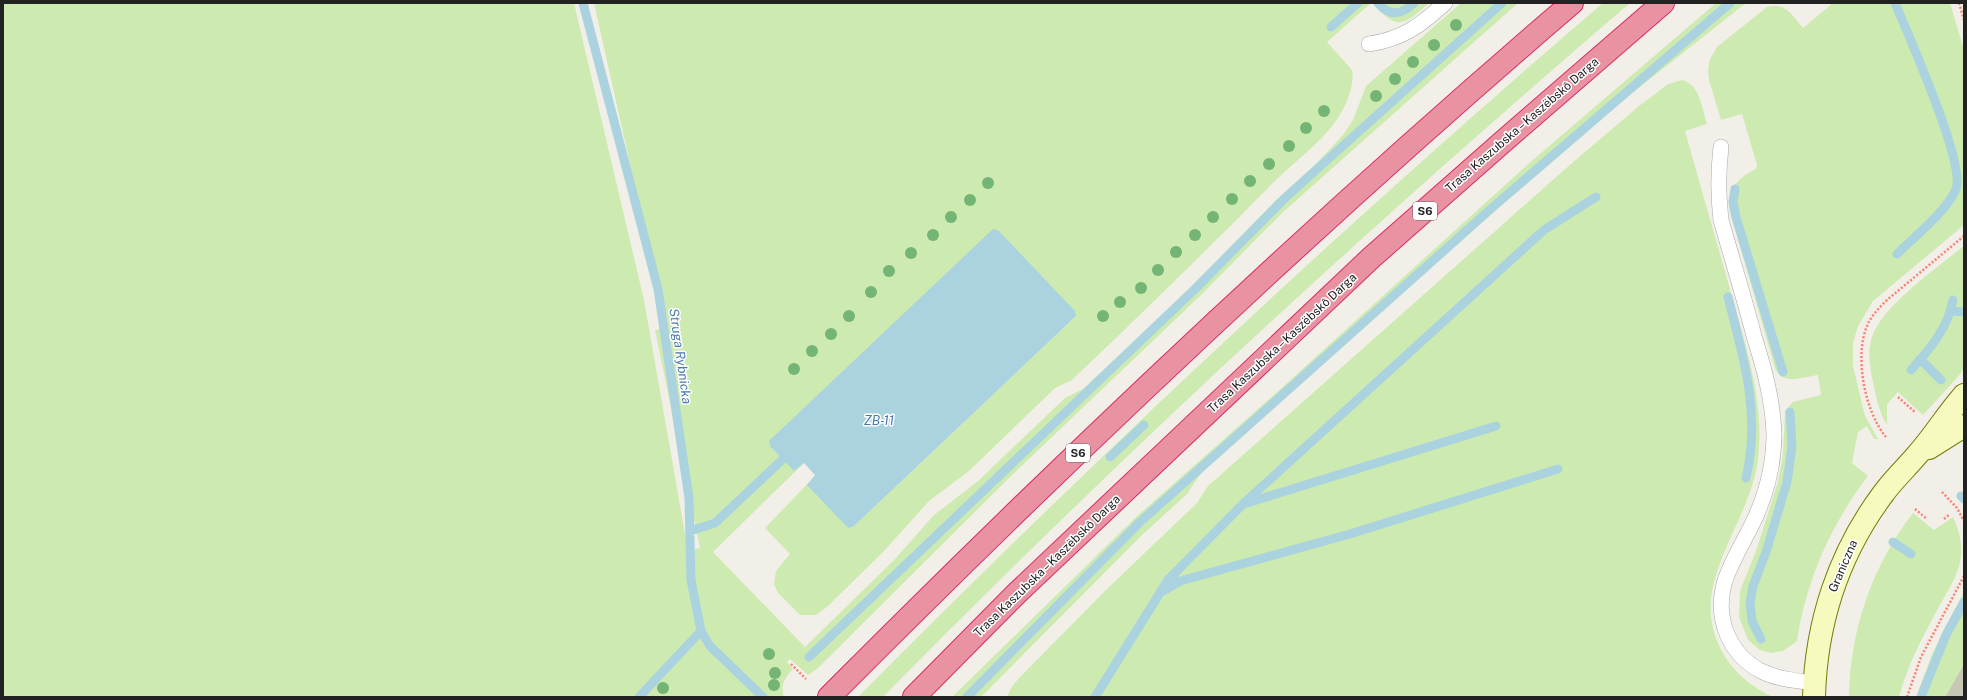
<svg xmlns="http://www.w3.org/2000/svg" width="1967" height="700" viewBox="0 0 1967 700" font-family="'Public Sans',sans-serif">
	<rect width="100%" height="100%" fill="#f2efe9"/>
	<path fill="#c7c7b4" d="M1964 664V697H1945Z"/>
	<path fill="#cdebb0" d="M3 3H574L644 300 688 551 700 548 655 330 664 329 658 289 594 3H1371L1327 42 1352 70C1355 85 1346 106 1338 118 1319 146 1289 165 1267 189 1203 254 1138 317 1072 380L1055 388 969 471 929 501 884 551 827 607 816 615H800L778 593 774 584 776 571 790 554 765 528 816 475 808 485 848 528 853 527 1076 316 769 444 794 470 804 463 713 552 805 647 895 559 934 515 978 481 1065 398 1083 389 1189 290 1275 201 1313 167 1343 135 1353 120 1366 86 1461 3H1518L1282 213 1199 297 1010 477 818 668 808 675 790 659 787 662 793 669C785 677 780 686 784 697H3Z
		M1373 3H1429C1404 25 1397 32 1373 3Z
		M1603 3H1630C1372 224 1121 455 883 697H858C1097 456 1345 224 1603 3Z
		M1716 3H1746L1612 109 1455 246 1201 473 1187 494 1141 536 981 697H952L1136 517 1276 393 1527 165Z
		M1833 3H1950L1964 50V225L1873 301 1858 326 1853 343V366L1865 416 1878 439H1874L1867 426 1858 432 1852 463 1868 476C1831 524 1806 581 1797 641L1783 651 1771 653 1760 650 1748 640 1739 617 1740 591 1756 551 1778 482 1783 455 1785 411 1793 402 1821 395 1818 375C1803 377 1782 386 1775 368L1729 208C1728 188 1739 177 1756 169L1757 165 1742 114 1721 120 1709 80 1708 69 1710 59 1717 47 1767 7C1785 1 1793 16 1803 28Z
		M1682 80C1700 84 1702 109 1707 124L1685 131C1700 185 1716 239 1731 293 1746 347 1765 403 1758 459 1752 512 1706 565 1711 616 1715 654 1740 682 1773 697H1007L1011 688 1019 678 1109 587 1197 503 1208 486 1572 163 1639 106 1668 84Z
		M1964 246V368L1957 378 1923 415 1898 392 1887 404V425C1879 412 1876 397 1873 382 1870 367 1867 352 1872 337 1882 306 1938 267 1964 246Z
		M1913 513 1934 530 1953 517C1959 530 1962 542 1961 556 1959 576 1945 595 1936 612 1921 640 1907 667 1899 697H1849C1850 630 1872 566 1913 513Z
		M1964 592V664L1945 697H1916L1932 654Z"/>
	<path fill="#aad3df" d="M993 229 998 230 1075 311 1076 316 853 527 848 528 807 485 815 475 804 463 794 471 770 446 769 441Z"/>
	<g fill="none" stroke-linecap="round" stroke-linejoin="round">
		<path stroke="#aad3df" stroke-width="9" d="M583 3 658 289 689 498 691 580 701 631 710 646 763 697
			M1378 3C1390 17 1401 15 1414 3
			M1895 3C1908 34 1966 164 1956 189 1948 210 1913 238 1897 254
			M1331 27 1358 3
			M1735 189 1733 202 1736 217 1783 372
			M1728 297C1744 359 1761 415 1746 478
			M1951 311 1964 312
			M1920 359 1941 380
			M1911 370C1930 349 1948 328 1953 300
			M1110 457 1144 425
			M1961 496 1964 499
			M1247 503 1496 426
			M690 531 715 523 783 459
			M1893 542 1911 554
			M1163 591 1180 581 1350 534 1558 469
			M1761 639 1752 621 1750 602 1753 586 1766 552 1787 482 1792 447 1790 412
			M809 657 1196 288 1286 197 1502 3
			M639 697 701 631
			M967 697 1140 522 1494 206 1730 3
			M1095 697 1168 580 1244 503 1544 230 1596 197
			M1921 697 1946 635 1964 602"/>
		<defs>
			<path id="service" d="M1369 44C1403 39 1421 25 1445 3
				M1721 147C1718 172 1718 195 1721 220 1732 259 1744 297 1754 336 1764 368 1773 400 1774 434 1774 461 1767 491 1756 516 1746 539 1731 560 1724 584 1715 619 1729 654 1761 671 1777 679 1797 681 1814 683"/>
			<path id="secondary" d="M1929 448 1964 426
				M1814 697C1816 623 1839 553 1883 494 1893 480 1906 468 1917 455 1934 436 1947 414 1964 395"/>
			<path id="motorway" d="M829 697C1068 457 1314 224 1572 3
				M914 697 1017 593 1372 257 1506 139 1663 3"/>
		</defs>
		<use href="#service" stroke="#a9a9a9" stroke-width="16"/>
		<use href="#secondary" stroke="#707d05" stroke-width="24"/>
		<use href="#motorway" stroke="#dc2a67" stroke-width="24"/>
		<path stroke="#fa8072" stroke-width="2.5" stroke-dasharray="2 2" stroke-linecap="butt" d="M1959 3 1964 20
			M1898 397 1916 413
			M1886 437C1865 412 1854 357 1867 326 1871 316 1879 308 1887 300L1964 236
			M1942 492 1957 508 1964 521
			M1915 509 1927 519
			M1944 519 1950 514
			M791 664 806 679
			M1907 697 1921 657 1964 576"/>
		<use href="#service" stroke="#fff" stroke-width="15"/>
		<use href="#secondary" stroke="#f7fabf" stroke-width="22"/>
		<use href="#motorway" stroke="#e892a2" stroke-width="22"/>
	</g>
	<g fill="#74b475">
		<circle cx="1456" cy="25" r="6"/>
		<circle cx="1434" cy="45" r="6"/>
		<circle cx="1413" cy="62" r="6"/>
		<circle cx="1395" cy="79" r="6"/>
		<circle cx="1376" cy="96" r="6"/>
		<circle cx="1324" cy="111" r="6"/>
		<circle cx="1306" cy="128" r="6"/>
		<circle cx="1289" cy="146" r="6"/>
		<circle cx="1269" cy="164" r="6"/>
		<circle cx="1250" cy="181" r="6"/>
		<circle cx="988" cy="183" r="6"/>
		<circle cx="1232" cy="199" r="6"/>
		<circle cx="970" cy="200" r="6"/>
		<circle cx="951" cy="217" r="6"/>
		<circle cx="1213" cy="217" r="6"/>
		<circle cx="933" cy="235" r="6"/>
		<circle cx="1195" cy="235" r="6"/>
		<circle cx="1176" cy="252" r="6"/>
		<circle cx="911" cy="253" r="6"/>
		<circle cx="1158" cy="270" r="6"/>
		<circle cx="889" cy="271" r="6"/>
		<circle cx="1141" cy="288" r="6"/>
		<circle cx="871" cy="292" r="6"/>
		<circle cx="1120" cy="302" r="6"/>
		<circle cx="849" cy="316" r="6"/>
		<circle cx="1103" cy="316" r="6"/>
		<circle cx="831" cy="334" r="6"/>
		<circle cx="812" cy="351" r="6"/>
		<circle cx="794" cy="369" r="6"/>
		<circle cx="769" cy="654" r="6"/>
		<circle cx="775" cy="673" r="6"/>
		<circle cx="774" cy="685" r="6"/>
		<circle cx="663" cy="688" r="6"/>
	</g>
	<g text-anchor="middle" stroke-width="3" stroke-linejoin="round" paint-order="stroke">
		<g fill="#fff" stroke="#646464" stroke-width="1">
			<rect x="1413" y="202" width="24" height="18" rx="3"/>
			<rect x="1066" y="444" width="24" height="18" rx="3"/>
		</g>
		<g font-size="11" font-weight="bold" fill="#222">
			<text x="1425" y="215">S6</text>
			<text x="1078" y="457">S6</text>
		</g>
		<g font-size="12" fill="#222" stroke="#fff">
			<text transform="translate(1522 125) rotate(-41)" y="4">Trasa Kaszubska – Kaszëbskô Darga</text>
			<text transform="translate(1282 343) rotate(-43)" y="4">Trasa Kaszubska – Kaszëbskô Darga</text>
			<text transform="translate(1047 566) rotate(-44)" y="4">Trasa Kaszubska – Kaszëbskô Darga</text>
			<text transform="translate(1843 566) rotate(-67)" y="4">Graniczna</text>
		</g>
		<g font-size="13" font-style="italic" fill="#4a7aab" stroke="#fff">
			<text transform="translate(681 356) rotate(82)" y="5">Struga Rybnicka</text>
			<text x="879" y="425">ZB-11</text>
		</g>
	</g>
	<rect width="1967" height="700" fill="none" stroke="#222222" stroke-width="8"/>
</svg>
